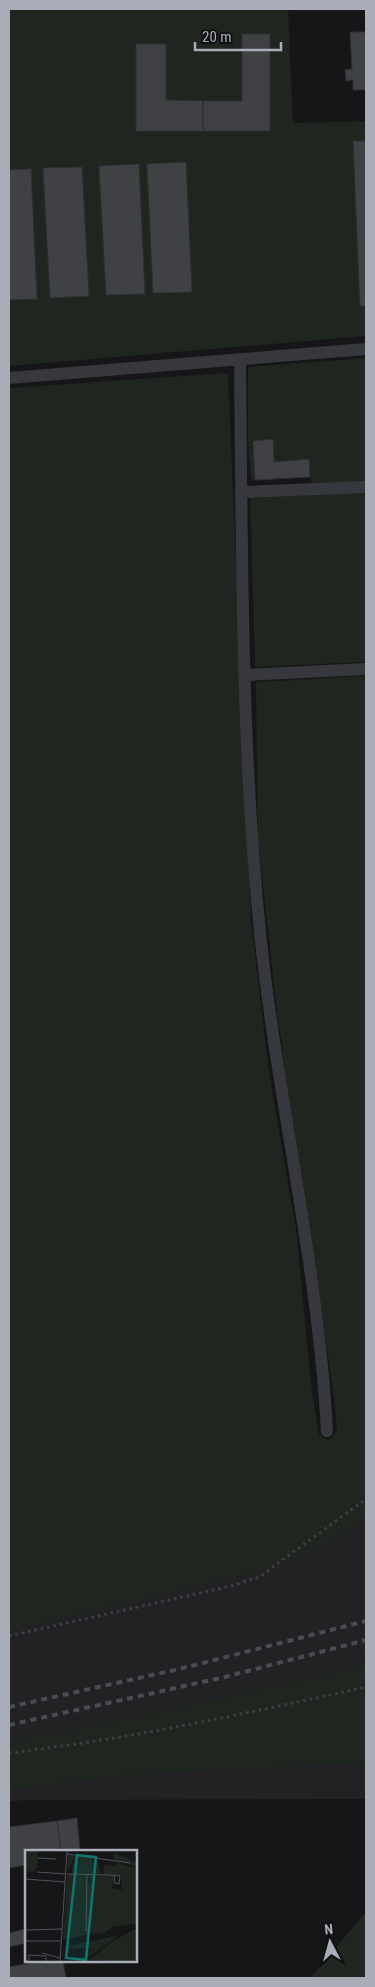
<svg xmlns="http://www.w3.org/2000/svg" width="375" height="1987" viewBox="0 0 375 1987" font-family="'Roboto Condensed',sans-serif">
	<rect width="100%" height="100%" fill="#161618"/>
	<path fill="#222225" d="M366 1491V1799L24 1800 9 1802V1620Z"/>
	<path fill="#1e261f" d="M9 10H288L293 123 366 121V336L9 366Z
		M366 358V483L314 484 311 481 309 459 274 462 273 439 253 441 255 480 251 481 248 441V367Z
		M228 373 251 921 269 1072 296 1229 312 1393 319 1434 328 1441 337 1431 335 1406 315 1262 285 1080 282 1043 278 1022 258 839 256 682 366 676V1516C343 1531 298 1566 269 1563L260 1570 249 1574 9 1630V388Z
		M366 490V662L255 667 250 496Z
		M366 1663V1762L124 1775 9 1790V1741L98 1726 327 1675Z
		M366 1912V1978H310Z"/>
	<path fill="#404145" stroke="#303034" d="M350 32H366V90H353V80L346 81 345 70 352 69Z
		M242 34H270V131H203V101H242Z
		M136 44H166V100L203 101V131H136Z
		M353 141H366V306H360Z
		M186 162 192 292 153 293 147 164Z
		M139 164 145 294 106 295 99 166Z
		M82 167 89 296 50 298 43 168Z
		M31 169 37 299 9 300V170Z
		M273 439 274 462 309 459 310 477 255 480 253 441Z
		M77 1818 80 1851H61L57 1821Z
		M57 1821 61 1851H26V1865L9 1868V1827Z
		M26 1929V1943L9 1947V1933Z
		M45 1961H63L66 1978H9V1967Z"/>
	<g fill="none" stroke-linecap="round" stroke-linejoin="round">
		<path stroke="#3d3f44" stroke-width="3" stroke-dasharray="2.5 4" stroke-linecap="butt" d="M9 1636 231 1586 259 1577 366 1499
			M9 1753C130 1739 248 1713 366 1687"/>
		<path stroke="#37383d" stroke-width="12" d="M240 359C242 549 241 742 260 932 277 1099 318 1263 327 1431
			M9 378 366 349
			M241 492 366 487
			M245 675 366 669"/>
		<path stroke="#4a4c52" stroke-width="4" stroke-dasharray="6 5" stroke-linecap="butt" d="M9 1707 179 1669 366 1621
			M9 1725 225 1677 366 1640"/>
	</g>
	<g transform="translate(25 1850)">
		<rect width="112" height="112" fill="#161618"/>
		<path d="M0 0 13 1 12 18 8 22 0 21ZM81 0 112 12V17L88 9 89 4ZM43 5 67 7V13H74L75 24H46L49 7 43 22ZM92 13 112 18V65L108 63 112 65V73L88 77 78 84 68 83 38 90 42 25H62V41V32H66L63 25 88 26 89 34 86 38 97 40 96 27 99 26 78 25 79 15 92 16ZM112 78V112L64 110 87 92ZM94 85 57 112H54L68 98H37Z" fill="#1e261f"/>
		<path fill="none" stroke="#505258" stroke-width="1" d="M42 4 105 13M13 8 31 9M12 22 41 24M42 24 83 25 95 26 94 34 90 33 89 26M0 29 40 32M0 80 37 79M61 81 62 25M0 91H36M17 103 35 108M0 111 4 110V105L21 106V112M35 112 42 0"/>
		<path fill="#0f766e" fill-opacity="0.15" stroke="#0f766e" stroke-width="2.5" d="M52 5 71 7 61 110 41 108Z"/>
		<rect width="112" height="112" fill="none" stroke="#a8adb8" stroke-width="2.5"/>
	</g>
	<rect width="375" height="1987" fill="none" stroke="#a8adb8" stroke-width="20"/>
	<g transform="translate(330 1942) rotate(354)" stroke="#111113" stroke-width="4" paint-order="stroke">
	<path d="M0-4L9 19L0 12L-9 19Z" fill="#a8adb8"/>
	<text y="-8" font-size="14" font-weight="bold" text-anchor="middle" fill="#a8adb8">N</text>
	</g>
	<path d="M195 42v8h86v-8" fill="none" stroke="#a8adb8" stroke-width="2.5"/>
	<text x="202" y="42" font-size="15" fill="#a8adb8" stroke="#111113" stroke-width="4" paint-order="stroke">20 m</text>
</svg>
